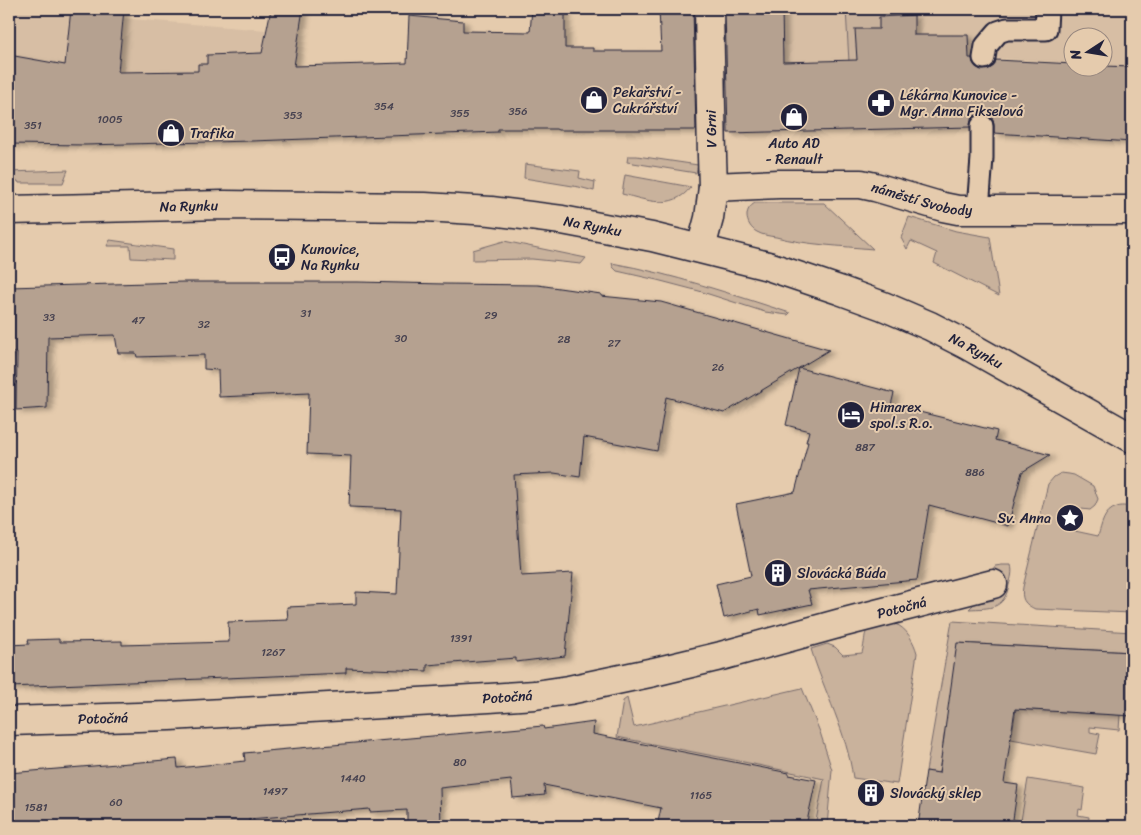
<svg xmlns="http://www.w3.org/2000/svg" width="1141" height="835" viewBox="0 0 1141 835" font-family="Sriracha,sans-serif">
	<defs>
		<filter id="shadow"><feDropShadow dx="5.5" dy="3" stdDeviation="2.5" flood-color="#0004"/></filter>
	</defs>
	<rect width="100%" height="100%" fill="#e5cbad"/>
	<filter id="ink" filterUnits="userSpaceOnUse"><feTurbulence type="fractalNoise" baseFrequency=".02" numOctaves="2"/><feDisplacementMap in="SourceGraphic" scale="10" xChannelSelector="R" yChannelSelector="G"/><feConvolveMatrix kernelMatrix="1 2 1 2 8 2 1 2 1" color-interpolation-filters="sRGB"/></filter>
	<g filter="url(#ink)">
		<path fill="#d7bea4" d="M9 9 266 30 254 140 9 143Z
			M783 9H846L849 62 766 64 765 50 784 49Z
			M914 9H1132V66H1131L1130 88 1098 86 1099 68H1104V38H1074L1073 63 998 58 969 57 967 34 914 37Z"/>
		<path fill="#c9b29c" stroke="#766a6c" d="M846 9H914V17L879 59 849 62Z
			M628 156H637L698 165 696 173 627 162Z
			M525 164 580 171 579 178 595 182 594 191 579 187 524 178Z
			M68 170 63 183H19L18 181H9V172Z
			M625 175 691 187C672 211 647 200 622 194Z
			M755 203H824L873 249C841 246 807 245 776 237 769 236 762 235 757 232 751 229 747 222 747 216 747 210 750 206 755 203Z
			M909 217 956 231 990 237 999 296 934 263 937 253 911 241 907 249 901 238Z
			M110 240 173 249V260L131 258 130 246H107Z
			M504 241 586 258 581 264 532 259 473 260V250Z
			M612 263C673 274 731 294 790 313L788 315 765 312 699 291 657 280 617 271 613 267Z
			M1061 473 1069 474 1074 475 1093 486 1098 499 1095 506 1090 510 1065 507 1061 528 1098 536C1102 525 1103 511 1117 507 1123 505 1127 506 1132 509V613L1035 609C1024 604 1021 599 1023 587L1048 484 1054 477Z
			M1002 565H1011C1013 572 1011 578 1009 585 1004 610 990 608 969 609L974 604 994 600 996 595 993 569 995 566Z
			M952 621 1132 632V652L958 643 939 773 926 771Z
			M886 624C888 624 893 624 895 624 906 627 914 642 917 653L897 784 853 778C847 732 824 692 811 649L827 644 835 647 843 655 862 653C868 630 859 630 886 624Z
			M802 688 820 732 832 770 827 826H815L824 779 739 761 617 737 623 701 627 698 634 727Z
			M1016 709 1120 715 1119 730 1090 727V732L1100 734 1096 754 1011 739Z
			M1028 779 1085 788 1082 810 1079 809 1078 815 1089 817 1088 826H1020Z"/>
		<path fill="#b5a190" stroke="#22223b" filter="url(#shadow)" d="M71 9H124L118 72 198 71V64H207V55L262 53 271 9H303L294 66 407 63 409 16 463 21V31L530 32 532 9H565V48H593V51H661L659 9H693L696 130H558L556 129H498V132L252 141 85 145 9 144V55L65 65Z
			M725 9H782L783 62 857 60 855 29H879V17L914 15V35H968L969 58H972L973 63 976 67 981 70 989 69 994 66 996 60 1074 64V68H1104V66L1132 67V142L994 133V126L993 119 988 115 982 114 976 115 971 119 970 127 728 133Z
			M183 282H358L444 284 538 285 601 294V296L661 302 829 350 724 413 666 397 657 451 584 437 580 477 554 473 514 475 521 576 573 573 565 656 516 662V658L427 665V671L346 668V673L9 687V645L29 644 28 640 59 639V642L122 641V645L229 642 228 622 288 620 287 607 356 604V592L397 594 401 509 349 507 351 456 307 454 309 393 219 397 218 370 204 369V355L137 357 136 353H118L115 335 48 337 47 408 16 410 17 353H9V287Z
			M799 368 894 393 891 405 997 431 995 440 1050 455 1022 472 1008 526 929 505 917 580 808 590 812 604 760 615 759 609 724 618 716 584 751 576 736 504 795 492 808 442H806L809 431 786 425Z
			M957 643 1132 652V716L1015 709 1004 783 1018 785 1012 826H918L926 771 939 773Z
			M594 722 593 734 789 773V775L816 780 806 826H679L658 822 661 808 544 785 545 795 513 798 511 780 440 788 441 826H407V810L370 812 369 809 249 819V826H9V773L177 759 178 768 245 761 244 753 543 726 544 729Z"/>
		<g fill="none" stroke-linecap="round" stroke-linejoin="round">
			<defs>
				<path id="service" d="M984 58 986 46 998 32 1007 29H1046L1047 9
					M978 209 982 158V126"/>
				<g id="minor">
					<path id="s1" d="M713 187 779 184H861L875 187 943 207 958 210H1132"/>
					<path d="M701 248 709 218 713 187 712 156 709 9"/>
					<path id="s2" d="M9 721 170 716 489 698 535 695 569 690 654 672 721 656 841 623 993 584"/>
				</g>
				<g id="primary">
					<path id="s3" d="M9 210 224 205 425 207 491 211 562 220 652 237 768 266 839 290 883 306 930 326 967 345 1132 438"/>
				</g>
			</defs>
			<use href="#service" stroke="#22223b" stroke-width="25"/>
			<use href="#minor" stroke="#22223b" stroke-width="31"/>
			<use href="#primary" stroke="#22223b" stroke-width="31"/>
			<use href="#service" stroke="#e5cbad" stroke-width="21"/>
			<use href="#minor" stroke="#e5cbad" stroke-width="28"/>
			<use href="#primary" stroke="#e5cbad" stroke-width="28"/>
		</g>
	</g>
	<defs>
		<symbol id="shop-disc" viewBox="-11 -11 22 22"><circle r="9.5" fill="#22223b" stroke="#e5cbad"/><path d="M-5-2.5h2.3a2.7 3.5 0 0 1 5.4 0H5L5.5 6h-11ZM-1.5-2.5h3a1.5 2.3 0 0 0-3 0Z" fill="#fff"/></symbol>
		<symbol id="pharmacy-disc" viewBox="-11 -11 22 22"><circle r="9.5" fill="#22223b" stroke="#e5cbad"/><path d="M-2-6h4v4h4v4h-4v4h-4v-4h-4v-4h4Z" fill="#fff"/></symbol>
		<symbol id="bus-disc" viewBox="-11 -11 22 22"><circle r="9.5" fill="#22223b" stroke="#e5cbad"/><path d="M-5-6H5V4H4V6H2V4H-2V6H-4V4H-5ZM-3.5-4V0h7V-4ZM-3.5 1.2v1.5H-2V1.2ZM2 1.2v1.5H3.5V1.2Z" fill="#fff"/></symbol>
		<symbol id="hotel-disc" viewBox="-11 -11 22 22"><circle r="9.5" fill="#22223b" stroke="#e5cbad"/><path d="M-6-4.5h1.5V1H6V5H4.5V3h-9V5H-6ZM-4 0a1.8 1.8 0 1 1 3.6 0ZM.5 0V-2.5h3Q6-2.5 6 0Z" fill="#fff"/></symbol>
		<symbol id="sight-disc" viewBox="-11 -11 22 22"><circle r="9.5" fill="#22223b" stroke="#e5cbad"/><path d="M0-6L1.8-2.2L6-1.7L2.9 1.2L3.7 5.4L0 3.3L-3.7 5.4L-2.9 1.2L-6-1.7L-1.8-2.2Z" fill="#fff"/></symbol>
		<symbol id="building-disc" viewBox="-11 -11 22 22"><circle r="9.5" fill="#22223b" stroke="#e5cbad"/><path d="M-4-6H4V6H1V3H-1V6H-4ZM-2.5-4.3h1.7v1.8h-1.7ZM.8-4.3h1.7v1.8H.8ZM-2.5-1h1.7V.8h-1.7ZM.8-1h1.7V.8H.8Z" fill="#fff"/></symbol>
	</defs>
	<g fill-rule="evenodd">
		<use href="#shop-disc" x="578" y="84" width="32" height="32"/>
		<use href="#pharmacy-disc" x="865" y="87" width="32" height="32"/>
		<use href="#shop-disc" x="778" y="101" width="32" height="32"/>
		<use href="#shop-disc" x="155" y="117" width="32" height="32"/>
		<use href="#bus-disc" x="266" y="241" width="32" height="32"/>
		<use href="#hotel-disc" x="835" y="399" width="32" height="32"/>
		<use href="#sight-disc" x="1054" y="502" width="32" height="32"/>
		<use href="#building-disc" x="762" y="557" width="32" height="32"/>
		<use href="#building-disc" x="855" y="777" width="32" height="32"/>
	</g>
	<g text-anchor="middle" stroke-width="4" stroke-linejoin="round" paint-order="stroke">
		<g font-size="11" fill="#474250">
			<text x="384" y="110">354</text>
			<text x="518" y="115">356</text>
			<text x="460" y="117">355</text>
			<text x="293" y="119">353</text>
			<text x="110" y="123">1005</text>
			<text x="33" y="129">351</text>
			<text x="306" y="317">31</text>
			<text x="491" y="319">29</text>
			<text x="49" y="321">33</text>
			<text x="138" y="324">47</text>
			<text x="204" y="328">32</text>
			<text x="401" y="342">30</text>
			<text x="564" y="343">28</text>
			<text x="614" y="347">27</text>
			<text x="718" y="371">26</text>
			<text x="865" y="451">887</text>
			<text x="975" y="476">886</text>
			<text x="461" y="642">1391</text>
			<text x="273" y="656">1267</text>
			<text x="460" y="766">80</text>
			<text x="353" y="782">1440</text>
			<text x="275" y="795">1497</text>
			<text x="701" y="799">1165</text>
			<text x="116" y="806">60</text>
			<text x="36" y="811">1581</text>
		</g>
		<g font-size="14" fill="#22223b" stroke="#e5cbad" text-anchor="start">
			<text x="613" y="97">Pekařství -<tspan x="613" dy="16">Cukrářství</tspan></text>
			<text x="900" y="100">Lékárna Kunovice -<tspan x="900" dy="16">Mgr. Anna Fikselová</tspan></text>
			<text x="190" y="138">Trafika</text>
			<text x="794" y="148" text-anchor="middle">Auto AD<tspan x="794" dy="16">- Renault</tspan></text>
			<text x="301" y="254">Kunovice,<tspan x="301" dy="16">Na Rynku</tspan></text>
			<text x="870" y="412">Himarex<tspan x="870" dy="16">spol.s R.o.</tspan></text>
			<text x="1051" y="523" text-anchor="end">Sv. Anna</text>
			<text x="797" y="578">Slovácká Búda</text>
			<text x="890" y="798">Slovácký sklep</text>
		</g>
		<g font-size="14" fill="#22223b" stroke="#e5cbad">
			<text transform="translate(711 129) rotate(-91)" y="5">V Grni</text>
			<text dy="5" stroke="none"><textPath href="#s1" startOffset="211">náměstí Svobody</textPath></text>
			<text dy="5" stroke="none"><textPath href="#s3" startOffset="180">Na Rynku</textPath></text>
			<text dy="5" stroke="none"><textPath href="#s3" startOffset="585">Na Rynku</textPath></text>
			<text dy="5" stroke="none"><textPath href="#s3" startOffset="990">Na Rynku</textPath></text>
			<text dy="5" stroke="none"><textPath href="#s2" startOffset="904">Potočná</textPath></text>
			<text dy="5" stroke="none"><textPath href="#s2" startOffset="499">Potočná</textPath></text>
			<text dy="5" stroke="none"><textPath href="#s2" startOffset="94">Potočná</textPath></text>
		</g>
	</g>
	<rect width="1141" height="835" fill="none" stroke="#e5cbad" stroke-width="30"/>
	<rect x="15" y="15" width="1111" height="805" fill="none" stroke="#22223b" stroke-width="2" filter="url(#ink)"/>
	<g transform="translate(1088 52) rotate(258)"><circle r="24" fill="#e5cbad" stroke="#97877f"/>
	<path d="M0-4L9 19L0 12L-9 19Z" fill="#22223b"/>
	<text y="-8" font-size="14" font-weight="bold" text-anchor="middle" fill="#22223b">N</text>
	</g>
</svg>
